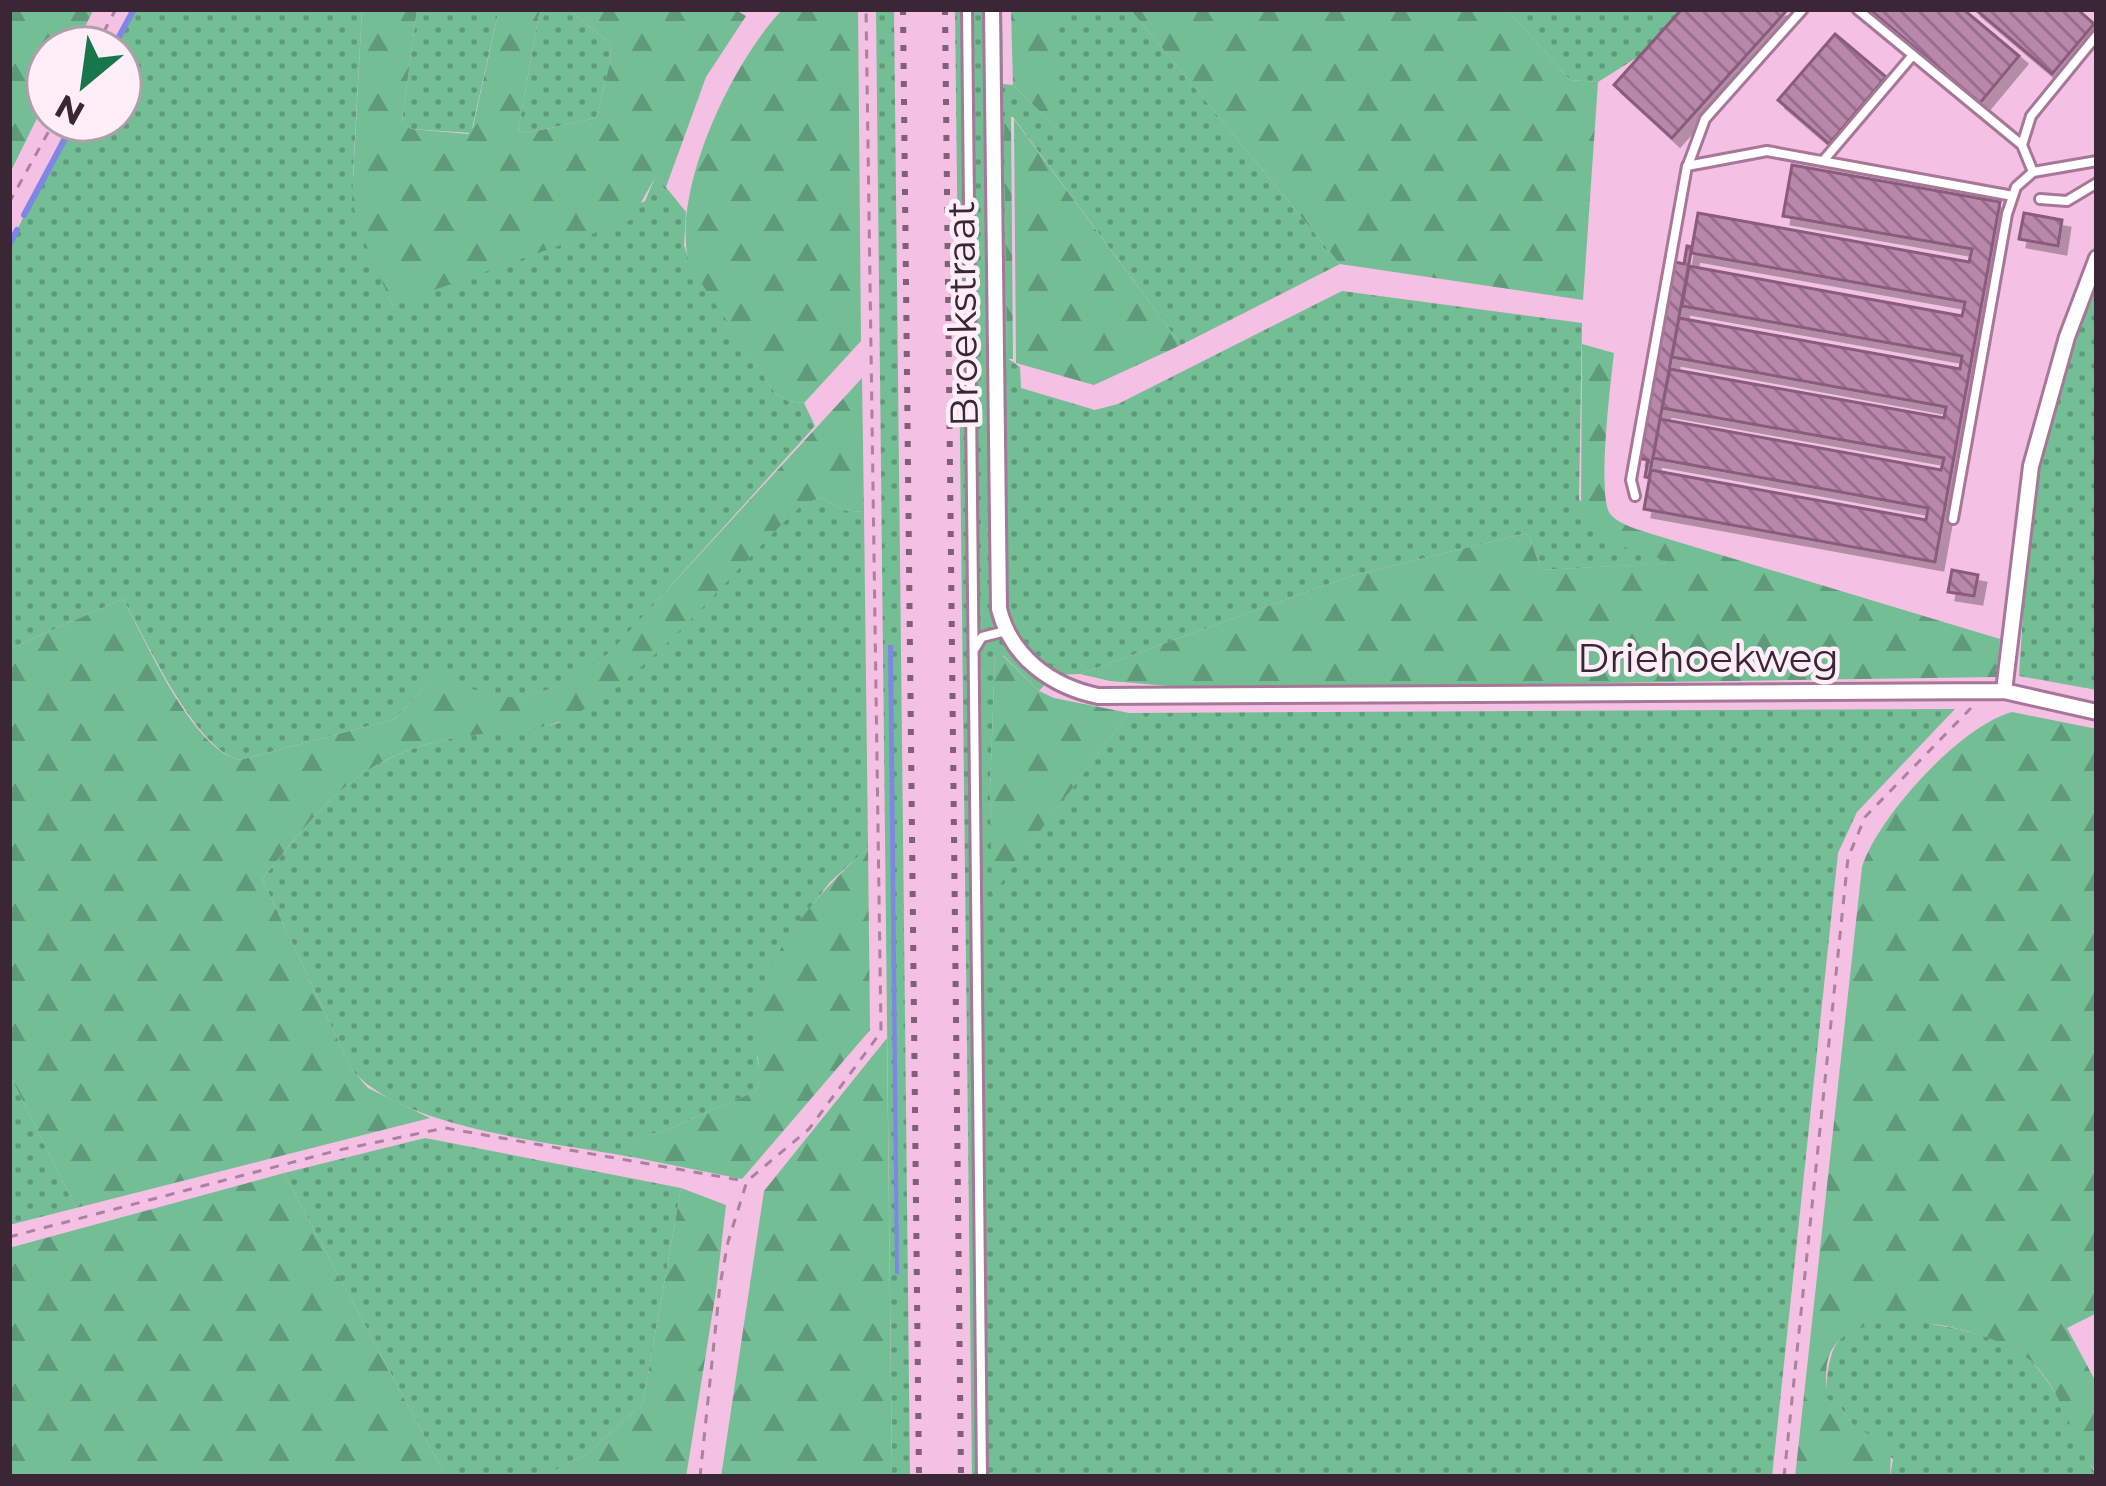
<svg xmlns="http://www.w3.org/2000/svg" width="2106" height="1486" viewBox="0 0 2106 1486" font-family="Montserrat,sans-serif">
	<defs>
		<pattern id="grass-dots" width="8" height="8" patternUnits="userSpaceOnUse" patternTransform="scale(3)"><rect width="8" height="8" fill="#73be94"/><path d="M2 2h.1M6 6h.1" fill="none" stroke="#5f9a7a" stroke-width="1.8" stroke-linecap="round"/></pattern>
		<pattern id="forest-firs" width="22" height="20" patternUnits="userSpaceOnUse" patternTransform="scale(3)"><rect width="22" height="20" fill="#73be94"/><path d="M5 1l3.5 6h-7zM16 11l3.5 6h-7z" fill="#5f9a7a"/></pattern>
		<pattern id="water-ripples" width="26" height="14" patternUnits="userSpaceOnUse" patternTransform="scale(3)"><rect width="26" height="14" fill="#7f86e6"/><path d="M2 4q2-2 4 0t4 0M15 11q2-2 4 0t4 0" fill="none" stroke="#696dbb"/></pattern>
		<pattern id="building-back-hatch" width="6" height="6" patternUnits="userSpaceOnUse" patternTransform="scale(3)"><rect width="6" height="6" fill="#b887a9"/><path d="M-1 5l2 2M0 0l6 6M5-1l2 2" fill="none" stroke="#976e8a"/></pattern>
		<filter id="shadow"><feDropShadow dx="8" dy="8" stdDeviation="0" flood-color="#0004"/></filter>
	</defs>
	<rect width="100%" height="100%" fill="#f4c0e3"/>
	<path fill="url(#grass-dots)" d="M132 9H362L353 174 359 225 392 305 645 201 656 175 686 212 684 245 691 266 775 393 788 401 804 403 815 426 611 652C550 697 504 719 437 668L419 694 395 719 240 760C195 750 147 641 123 599L9 649V247L70 120H120V48H109Z
		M417 9H499L471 133 411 129 402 122Z
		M540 9H569L610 44 611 59 596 118 527 133 518 131Z
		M876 9H894L910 1477H892Z
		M955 9H988L995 610 1047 682 1039 691 1004 656 995 654 990 793 993 893 1129 713 1955 709 1857 812 1838 853 1772 1477H972Z
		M995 9H1002L1003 84 1013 85 1057 128 1058 9H1130L1340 264 1181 345 1013 117H1005L1007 358 1020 367 1021 388 1095 410 1118 404 1342 291 1582 323 1579 500 1675 563 1541 570 1529 535 1523 534 1351 576 1080 674 1052 675 1028 654 1005 617Z
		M1507 9H1714L1598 82 1570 80Z
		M2097 281V690L2019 676C2024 609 2025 541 2037 474 2050 408 2074 344 2097 281Z
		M822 498 843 510 864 512 868 848 830 882 804 916 766 979 757 1058 761 1076 756 1091 669 1129 630 1140 632 1157C553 1142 405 1130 352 1070L262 879C323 805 356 756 458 737 492 731 524 732 558 723L804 503Z
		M9 1073 76 1208 9 1225Z
		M425 1138 681 1188 643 1403 587 1454 546 1475 446 1477 284 1173Z
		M1903 1319C1942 1326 1995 1332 2027 1358 2056 1381 2080 1444 2097 1477H1890L1893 1459 1852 1424 1839 1405 1826 1399C1828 1336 1839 1326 1903 1319Z"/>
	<path fill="url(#forest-firs)" d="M9 9H94L74 48H48V96L9 175Z
		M362 9H417L402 122 411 129 468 134 473 127 499 9H540L518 131 527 133 596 118 611 59 610 44 569 9H734L746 16 706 77 666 187 656 176 631 220 392 305 358 225 352 199Z
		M783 9H858L861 341 804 403 788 401 775 393 690 266C668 195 733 60 783 9Z
		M1011 9H1058V129L1013 85Z
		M1130 9H1507L1570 80 1598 82 1583 300 1340 264Z
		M1004 117H1011L1013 359H1007Z
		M1014 119 1181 345 1094 385 1016 363Z
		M1582 344 1614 353C1611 380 1596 500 1611 515 1621 526 1641 530 1655 535L2000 639 1996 677 1205 689 1110 681 1080 674 1351 576 1523 534 1529 535 1541 570 1670 563C1641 548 1600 549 1581 515Z
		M862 378 864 512 843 510 822 498 804 503C730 571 662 666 574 715 540 734 504 730 467 736 361 751 325 802 262 879L352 1070 368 1088 430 1118 76 1208 9 1073V649L123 599C147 642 191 749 240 760L395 719 419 694 437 667C503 719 550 697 611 651Z
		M1000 653 1039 691 1054 698 1129 713 992 895 990 793 995 654Z
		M2012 712 2097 729V1313L2067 1328 2097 1384V1473C2071 1440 2063 1391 2032 1362 1995 1328 1871 1300 1835 1345 1823 1359 1827 1381 1826 1398L1839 1405 1852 1424 1891 1448 1890 1477H1795L1862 867C1878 817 1960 726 2012 712Z
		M868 848 870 1030 742 1179 632 1157 629 1140 669 1129 756 1091C766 1068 750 1043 754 1018 763 955 822 888 868 848Z
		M887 1038 892 1477H721L764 1191Z
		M284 1173 446 1477H9V1248Z
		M681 1188 726 1205 716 1291 686 1477H541L587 1454 643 1403Z"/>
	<path fill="url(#water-ripples)" d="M888 645H893L899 1274H895Z"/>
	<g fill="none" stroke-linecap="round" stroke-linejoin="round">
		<path stroke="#7f86e6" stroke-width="6" d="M113 48 134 9
			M24 215 75 120
			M9 245 17 230"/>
	</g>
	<path fill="url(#building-back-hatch)" stroke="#895b7b" stroke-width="3" filter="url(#shadow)" d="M1682 9H1788L1672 138 1614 85Z
		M1869 9H1963L2019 56 1980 103Z
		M1975 9H2077L2094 24 2052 74Z
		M1835 34 1886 77 1829 144 1778 100Z
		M1792 165 2000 202 1935 562 1644 509 1651 470 1926 520 1928 508 1653 458 1660 419 1941 470 1944 458 1662 408 1670 369 1944 418 1946 407 1672 357 1679 318 1960 369 1962 356 1682 306 1689 266 1962 316 1965 302 1691 253 1698 213 1969 262 1972 249 1783 216Z
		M2024 213 2062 220 2058 246 2019 239Z
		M1687 246 1692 247 1649 478 1645 477 1648 460 1638 458 1675 262 1684 264Z
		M1952 570 1978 575 1974 596 1948 592Z"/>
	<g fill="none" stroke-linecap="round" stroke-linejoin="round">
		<defs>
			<path id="service" d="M967 9 982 1477
				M1857 9 2022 145 2033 172
				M2022 145 2031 116 2097 35
				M1823 161 1913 55
				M1688 165 1705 119 1803 9
				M2040 199 2067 201 2097 183
				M1635 496 1631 480 1687 166 1767 151 2013 196
				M1953 519 2007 214 2016 187 2033 172 2097 161
				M974 650 982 637 1006 631"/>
			<path id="minor" d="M992 9 999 609C1011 657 1051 686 1098 696L2004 691 2097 712
				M2004 691 2031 466 2067 337 2097 258"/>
		</defs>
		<use href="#service" stroke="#a77798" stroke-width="14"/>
		<use href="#minor" stroke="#a77798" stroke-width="20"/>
		<path stroke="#a9829d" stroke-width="3" stroke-dasharray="9 9" stroke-linecap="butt" d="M95 48 116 9
			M9 203 55 120
			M9 1237 339 1150 445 1128 745 1181
			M700 1477 720 1285 728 1242 747 1181 809 1129 881 1032 866 9
			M1784 1477 1848 858 1865 817 1971 708"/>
		<use href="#service" stroke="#fff" stroke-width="8"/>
		<use href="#minor" stroke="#fff" stroke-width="14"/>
		<path stroke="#806076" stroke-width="6" stroke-dasharray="6 12" stroke-linecap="butt" d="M903 9 919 1477
			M945 9 961 1477"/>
	</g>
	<g text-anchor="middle" stroke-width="9" stroke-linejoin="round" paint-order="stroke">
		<g font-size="39" fill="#3a2634" stroke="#feeef8">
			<text transform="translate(962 314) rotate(-91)" y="14">Broekstraat</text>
			<text x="1708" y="672">Driehoekweg</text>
		</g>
	</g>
	<rect width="2106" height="1486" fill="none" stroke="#3a2634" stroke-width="24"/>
	<g transform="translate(84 84) rotate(209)"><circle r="57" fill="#feeef8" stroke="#b09eaa" stroke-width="3"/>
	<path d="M0-9L21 45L0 30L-21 45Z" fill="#18764c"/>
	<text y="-18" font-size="33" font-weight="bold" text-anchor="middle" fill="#3a2634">N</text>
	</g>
</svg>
